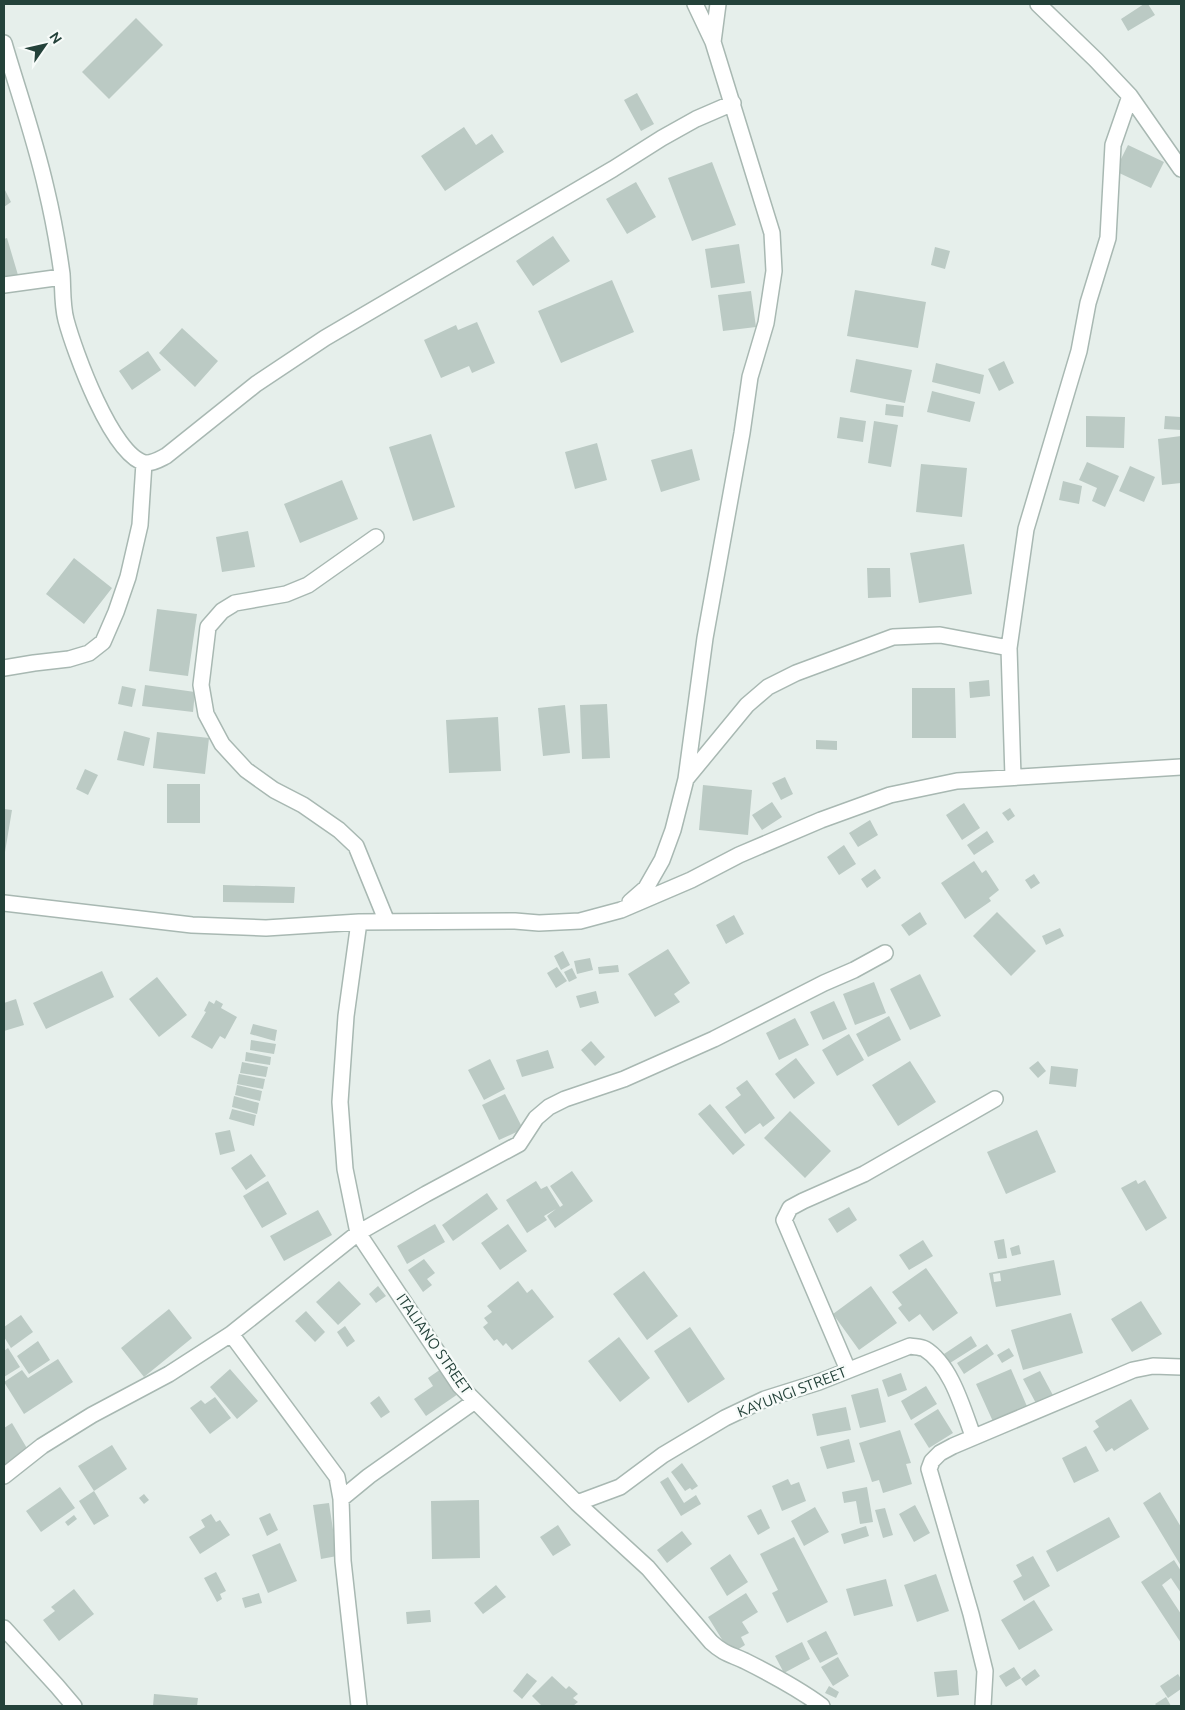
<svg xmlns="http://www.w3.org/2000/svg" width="1185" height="1710" viewBox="0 0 1185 1710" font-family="Ubuntu,sans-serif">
	<rect width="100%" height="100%" fill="#e6efeb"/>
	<path fill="#bbcac4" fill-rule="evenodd" d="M1144 4H1148L1155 15 1128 31 1121 19Z
		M136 18 163 45 109 99 82 72Z
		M637 93 654 124 641 131 624 100Z
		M464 127 476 145 492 134 504 152 445 191 421 156Z
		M1128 145 1164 162 1151 188 1115 171Z
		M712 162 736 225 692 241 668 178Z
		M636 182 656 217 627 234 606 199Z
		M4 188 11 202 4 207Z
		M553 236 570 261 533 286 516 261Z
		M7 238 18 275 4 279V239Z
		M739 244 745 283 711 288 705 249Z
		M935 247 950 251 945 269 931 265Z
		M612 280 634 332 561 363 538 311Z
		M855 290 926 302 918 348 847 336Z
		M751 291 756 327 723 331 718 295Z
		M477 322 495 363 472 373 469 366 441 378 424 340 456 325 458 330Z
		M182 328 218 361 195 387 159 353Z
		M148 351 161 370 132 390 119 371Z
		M856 359 912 370 905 403 850 392Z
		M1004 361 1014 383 999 391 988 369Z
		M936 363 984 375 980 394 932 382Z
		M932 391 975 402 970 422 927 412Z
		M886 404 904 406 903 417 885 415Z
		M1086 416 1125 417 1124 448 1086 447Z
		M1165 416 1181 417V430L1164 429Z
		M840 417 866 421 863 442 837 438Z
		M874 421 898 425 891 467 868 463Z
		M431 434 455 507 413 521 389 447Z
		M1181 436V483L1162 485 1158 439Z
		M597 443 607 480 575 489 565 452Z
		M692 449 700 480 661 492 651 460Z
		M1087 462 1119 476 1105 507 1092 501 1097 488 1079 480Z
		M921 464 967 468 962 517 916 512Z
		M1130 466 1155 477 1144 502 1119 491Z
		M342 480 358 519 300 543 284 504Z
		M1063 481 1082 486 1079 504 1059 500Z
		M248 531 255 567 222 572 216 537Z
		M964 544 972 594 919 603 910 553Z
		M74 558 112 588 84 624 46 594Z
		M867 568H890L891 597 868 598Z
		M157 609 197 614 188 676 149 671Z
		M989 680 990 696 970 698 969 682Z
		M145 685 195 692 193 712 142 706Z
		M122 686 136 689 132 707 118 704Z
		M912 688H955L956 738H912Z
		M607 704 610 758 582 759 580 705Z
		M565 705 570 753 543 756 538 708Z
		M498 717 501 771 449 773 446 720Z
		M124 731 150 738 144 766 117 760Z
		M157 732 209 738 205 774 153 768Z
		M816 740 837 741V750L816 749Z
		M85 769 98 775 88 795 76 789Z
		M785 777 793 794 781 800 772 783Z
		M167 784H200V823H167Z
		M703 785 752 790 748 835 699 830Z
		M772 802 782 817 762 830 752 815Z
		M964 803 980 828 962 840 946 815Z
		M1010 808 1015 816 1008 821 1002 813Z
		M4 809 12 810 5 852H4Z
		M870 820 878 835 858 847 849 833Z
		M987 831 994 842 974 855 967 845Z
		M844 845 856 864 839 875 827 857Z
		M974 861 982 873 986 870 999 890 989 898 991 901 965 919 941 883Z
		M875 869 881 878 867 888 861 879Z
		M1034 874 1040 883 1031 889 1025 880Z
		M223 885 295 887 294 903 223 902Z
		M920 912 927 924 909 936 901 925Z
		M997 912 1036 951 1011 976 973 936Z
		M734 915 744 934 726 944 716 925Z
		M1060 928 1064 936 1046 945 1042 936Z
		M668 949 690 983 674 994 680 1002 655 1017 628 974Z
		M563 951 570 965 561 970 554 956Z
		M590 958 593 970 577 974 574 961Z
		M618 965 619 972 599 974 598 967Z
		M557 967 567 981 556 988 547 973Z
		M572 968 577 978 569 982 564 972Z
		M102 971 114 997 46 1029 33 1003Z
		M920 974 941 1016 910 1030 890 989Z
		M157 977 187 1015 159 1037 129 999Z
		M874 982 886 1013 855 1025 843 994Z
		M596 991 599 1003 580 1008 576 996Z
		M16 999 24 1025 4 1031V1003Z
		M216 1000 223 1004 221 1008 237 1017 225 1039 220 1036 212 1049 191 1037 206 1012 204 1011 209 1001 214 1004Z
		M834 1001 847 1029 823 1040 810 1012Z
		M889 1016 901 1040 868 1057 856 1034Z
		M795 1018 809 1045 779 1060 766 1033Z
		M253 1024 277 1030 275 1041 250 1034Z
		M849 1034 864 1060 837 1076 822 1050Z
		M251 1040 276 1044 274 1054 250 1050Z
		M591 1041 605 1057 595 1066 581 1050Z
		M548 1050 554 1068 522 1077 516 1060Z
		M246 1052 271 1057 270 1065 245 1061Z
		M796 1058 815 1083 794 1099 775 1074Z
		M490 1059 505 1089 484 1100 468 1070Z
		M910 1061 936 1102 898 1126 872 1085Z
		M1038 1061 1046 1071 1038 1078 1029 1068Z
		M242 1062 268 1067 266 1077 240 1073Z
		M1051 1066 1078 1069 1076 1087 1049 1084Z
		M239 1074 265 1079 263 1089 237 1084Z
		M747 1080 775 1118 763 1127 760 1123 745 1134 725 1107 741 1095 736 1088Z
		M237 1085 262 1091 260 1101 235 1095Z
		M505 1094 523 1129 499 1140 482 1105Z
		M234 1096 259 1103 257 1114 232 1107Z
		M710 1104 745 1145 733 1155 698 1114Z
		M232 1109 256 1115 254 1126 229 1119Z
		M790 1111 831 1151 805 1178 764 1138Z
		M230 1130 235 1151 220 1155 215 1133Z
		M1037 1130 1056 1172 1006 1194 987 1152Z
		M251 1154 266 1176 246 1190 231 1168Z
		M572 1171 593 1201 555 1228 547 1216 556 1209 544 1216 547 1220 527 1233 506 1200 536 1181 541 1189 547 1186 560 1207 563 1205 550 1186Z
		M1136 1180 1138 1184 1145 1180 1167 1218 1146 1231 1121 1188Z
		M268 1181 287 1214 262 1228 243 1196Z
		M487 1193 498 1209 453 1241 442 1225Z
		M849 1207 857 1220 837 1233 828 1219Z
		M318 1210 332 1235 284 1261 270 1236Z
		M435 1224 445 1242 407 1264 397 1246Z
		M508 1224 527 1251 500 1270 481 1243Z
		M1004 1239 1007 1258 998 1259 994 1241Z
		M923 1240 933 1256 909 1270 899 1255Z
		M1019 1245 1021 1254 1012 1256 1010 1248Z
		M424 1259 435 1273 427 1279 432 1285 423 1292 408 1270Z
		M1054 1260 1061 1295 996 1307 989 1273ZM1000 1273 1001 1281 994 1282 993 1274Z
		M926 1268 958 1313 933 1331 920 1314 909 1322 898 1308 902 1305 892 1292Z
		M644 1271 678 1316 647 1340 613 1294Z
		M339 1281 361 1304 338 1325 316 1302Z
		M518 1281 527 1293 532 1289 554 1317 512 1350 506 1343 503 1346 497 1339 494 1341 483 1327 488 1323 484 1318 492 1312 487 1306Z
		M378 1286 386 1296 376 1303 369 1294Z
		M871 1286 897 1323 859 1350 833 1314Z
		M1141 1301 1162 1334 1132 1352 1111 1319Z
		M169 1309 192 1338 144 1377 121 1348Z
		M306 1311 325 1332 315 1342 295 1321Z
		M1071 1313 1083 1353 1023 1370 1011 1330Z
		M21 1315 33 1332 11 1348 4 1337V1327Z
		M345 1326 355 1341 347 1347 337 1332Z
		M690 1327 725 1379 688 1403 654 1351Z
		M971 1336 977 1346 950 1363 944 1354Z
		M619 1337 650 1378 620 1402 588 1361Z
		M38 1341 50 1360 29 1374 17 1356Z
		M987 1344 994 1354 964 1374 957 1363Z
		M8 1348 20 1367 4 1377V1351Z
		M1009 1348 1014 1356 1002 1363 997 1355Z
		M58 1359 73 1382 24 1414 4 1382 22 1370 28 1378Z
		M230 1369 258 1401 237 1419 210 1387Z
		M441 1369 458 1394 426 1416 414 1399 433 1386 428 1378Z
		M1011 1369 1029 1411 995 1426 976 1384Z
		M1040 1371 1055 1399 1038 1407 1023 1379Z
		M901 1373 907 1390 888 1397 882 1380Z
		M926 1386 937 1404 911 1420 901 1401Z
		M878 1388 886 1422 860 1428 851 1395Z
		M379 1396 390 1412 381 1418 370 1403Z
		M215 1397 231 1418 210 1434 190 1408 201 1400 205 1404Z
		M1131 1399 1149 1429 1114 1451 1112 1448 1106 1452 1093 1431 1099 1427 1095 1421Z
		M846 1407 851 1430 817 1436 812 1414Z
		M938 1409 953 1433 929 1448 914 1424Z
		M12 1423 31 1455 4 1470V1428Z
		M900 1430 911 1463 906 1464 912 1484 883 1493 879 1480 872 1482 859 1443Z
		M849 1439 855 1462 827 1469 820 1447Z
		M112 1445 127 1469 94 1491 78 1466Z
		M1086 1446 1099 1471 1074 1483 1062 1458Z
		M682 1463 698 1486 692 1490 690 1488 685 1491 671 1472Z
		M668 1477 684 1503 696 1495 701 1504 681 1516 660 1482Z
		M788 1479 791 1485 799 1482 806 1501 782 1511 772 1486Z
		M60 1487 75 1508 41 1532 26 1511Z
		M867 1487 873 1522 860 1524 856 1501 844 1503 842 1492Z
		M94 1491 109 1516 94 1525 79 1501Z
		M1160 1492 1181 1527V1566L1143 1503Z
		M144 1494 149 1500 144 1504 139 1498Z
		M479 1500 480 1558 432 1559 431 1501Z
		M329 1503 337 1556 321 1559 313 1505Z
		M915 1505 930 1533 914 1542 899 1514Z
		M815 1507 829 1532 804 1546 791 1521Z
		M885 1508 893 1535 883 1538 875 1510Z
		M761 1509 770 1528 758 1535 747 1516Z
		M270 1513 278 1530 267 1536 259 1518Z
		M211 1514 216 1522 220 1520 230 1535 200 1554 189 1537 205 1527 201 1520Z
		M74 1515 77 1519 68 1526 65 1522Z
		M1109 1517 1120 1537 1057 1572 1046 1551Z
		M558 1525 571 1545 553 1556 540 1537Z
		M866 1526 869 1536 844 1544 841 1534Z
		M682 1531 692 1544 667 1563 657 1550Z
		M794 1537 828 1602 787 1623 772 1593 778 1590 760 1554Z
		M280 1543 297 1581 268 1593 252 1555Z
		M730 1554 748 1582 727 1596 710 1568Z
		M1033 1556 1050 1586 1024 1601 1013 1581 1022 1576 1016 1565Z
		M1174 1560 1181 1571V1593L1171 1578 1162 1585 1181 1614V1643L1141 1582Z
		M216 1572 226 1591 220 1594 222 1599 217 1602 204 1578Z
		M936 1574 949 1611 917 1622 904 1585Z
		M886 1579 893 1606 854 1616 846 1589Z
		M496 1585 506 1597 483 1614 474 1603Z
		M74 1589 94 1614 59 1641 43 1620 55 1611 51 1607Z
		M259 1593 262 1603 245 1608 242 1598Z
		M746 1593 758 1612 742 1622 749 1633 741 1637 745 1645 731 1654 708 1617Z
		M1034 1600 1053 1630 1019 1650 1001 1620Z
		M430 1610 431 1622 407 1624 406 1612Z
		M826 1631 838 1654 820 1663 807 1641Z
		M802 1642 810 1659 784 1673 775 1656Z
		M838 1657 849 1676 833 1686 821 1667Z
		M1014 1667 1021 1678 1006 1687 999 1676Z
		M1035 1669 1040 1676 1026 1686 1021 1679Z
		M957 1670 959 1695 937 1697 934 1672Z
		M527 1673 537 1681 522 1699 513 1691Z
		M1178 1674 1181 1679V1689L1168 1698 1160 1686Z
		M552 1676 566 1689 569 1686 578 1694 573 1698 578 1702 573 1706H542L532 1696Z
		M829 1686 839 1692 836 1698 825 1693Z
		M154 1694 198 1698 197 1706H153Z
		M1166 1697 1171 1706H1157L1155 1704Z"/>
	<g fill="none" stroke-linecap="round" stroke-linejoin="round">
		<defs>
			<path id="street" d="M695 4 713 42
				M1038 4 1096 60 1130 96 1181 169
				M4 43C18 91 35 139 46 188 53 217 58 245 62 274 63 289 62 305 66 320 74 350 112 456 145 463 152 464 160 459 166 456L256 384 325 338 613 169 662 138 696 119 733 103
				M4 285 62 277
				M376 537 308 585 286 594 235 603 222 611 208 627 201 685 206 714 222 744 246 770 274 790 303 805 339 830 356 846 387 922
				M4 668 34 663 69 659 89 653 103 642 116 612 128 577 140 525 144 463
				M1013 777 1009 648 1026 529 1079 351 1088 303 1108 238 1113 145 1130 96
				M686 779 747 705 768 687 796 673 893 637 940 635 1009 648
				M630 902 646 888 662 860 673 830 686 779 705 638 742 433 750 377 766 323 774 271 772 233 713 42 718 4
				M4 903 192 925 266 928 359 922 515 921 539 923 580 921 621 910 691 880 739 855 821 820 890 795 957 781 1181 767
				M359 922 346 1016 340 1102 345 1169 358 1233 460 1386 577 1503 648 1568 711 1642C724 1654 730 1654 745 1661 771 1674 799 1689 822 1706
				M231 1334 337 1477 341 1499 343 1561 359 1706
				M848 1370 784 1220 790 1208 803 1201 864 1174 995 1099
				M4 1476 42 1446 92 1415 169 1374 231 1334 358 1233 426 1194 519 1144 536 1118 549 1107 565 1099 624 1079 714 1039 824 983 854 970 885 953
				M341 1499 369 1476 475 1401
				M577 1503 620 1487 663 1455 725 1418 765 1399 819 1382 910 1346C915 1347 921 1347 925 1349 951 1365 963 1409 973 1436
				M4 1628 57 1686 74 1706
				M983 1706 985 1671 971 1614 929 1469 932 1461 940 1453 953 1446 1133 1370 1153 1366 1181 1367"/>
		</defs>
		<use href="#street" stroke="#a8b8b2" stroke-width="18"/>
		<use href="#street" stroke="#fff" stroke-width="15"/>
	</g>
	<g text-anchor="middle" stroke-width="4.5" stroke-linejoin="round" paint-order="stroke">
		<g font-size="15" fill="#24423a" stroke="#f7fbf9">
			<text transform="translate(434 1344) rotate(55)" y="5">ITALIANO STREET</text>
			<text transform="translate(792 1392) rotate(-21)" y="5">KAYUNGI STREET</text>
		</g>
	</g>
	<rect width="1185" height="1710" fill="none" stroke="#24423a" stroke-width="10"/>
	<g transform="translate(45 45) rotate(56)" stroke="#f7fbf9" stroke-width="4" paint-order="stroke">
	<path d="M0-4L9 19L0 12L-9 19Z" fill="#24423a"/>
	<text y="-8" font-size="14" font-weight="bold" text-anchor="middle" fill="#24423a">N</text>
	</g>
</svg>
